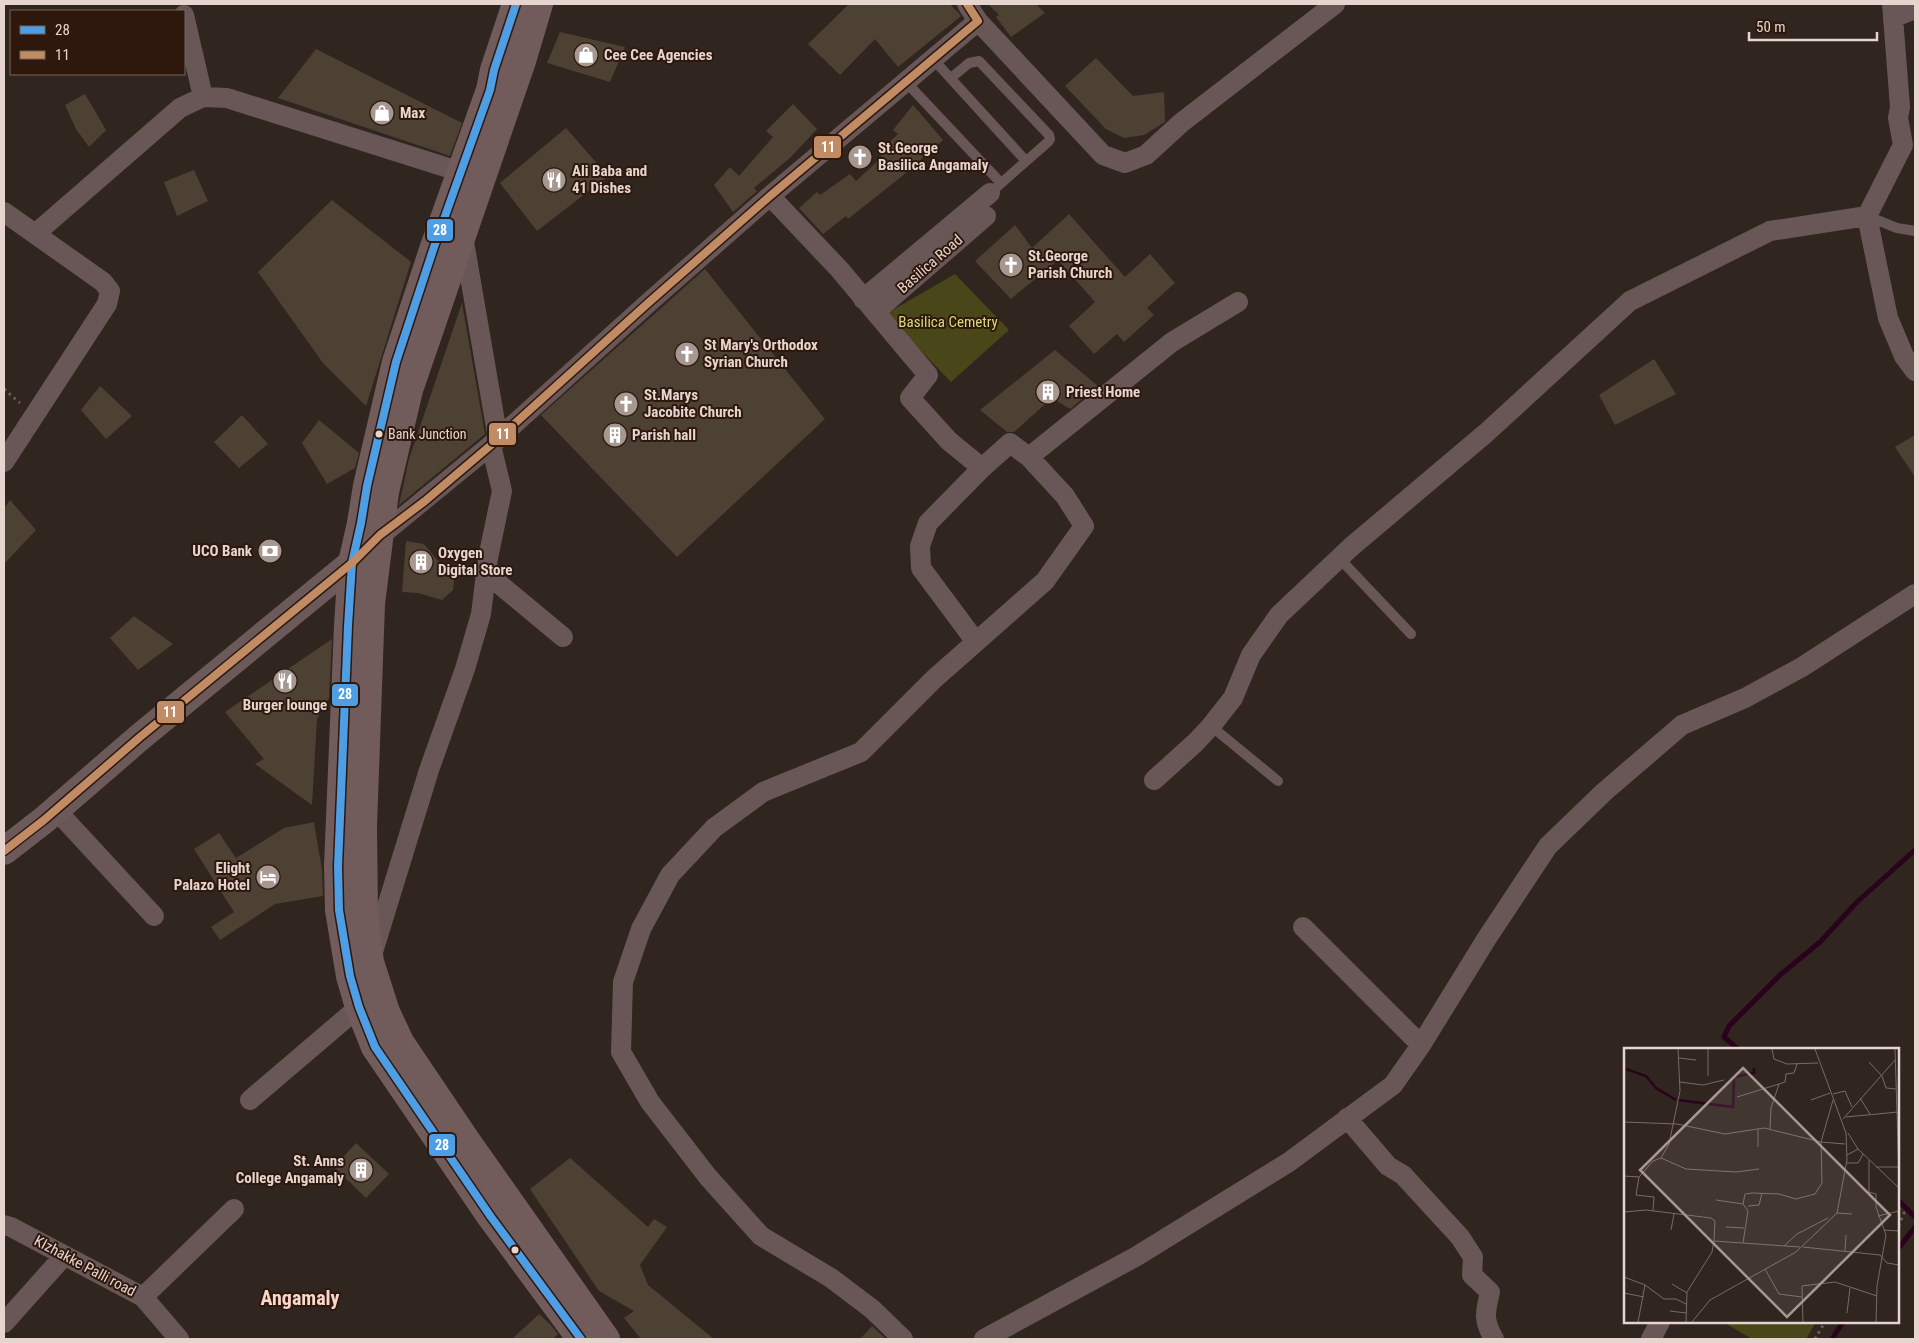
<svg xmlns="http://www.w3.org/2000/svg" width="1919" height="1343" viewBox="0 0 1919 1343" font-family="'Roboto Condensed',sans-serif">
	<rect width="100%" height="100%" fill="#31251f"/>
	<path fill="#494719" d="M955 274 1009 330 951 382 886 314Z
		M1723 1322H1816L1806 1339H1752Z"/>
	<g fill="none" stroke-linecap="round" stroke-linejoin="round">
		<path stroke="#29031b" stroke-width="5" d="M1738 1049 1724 1037 1729 1026 1780 975 1820 942 1857 902 1915 850
			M1898 1200 1915 1217
			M1898 1249 1915 1227
			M1832 1339 1843 1322"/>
	</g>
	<path fill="#4d4133" d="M849 4H950L961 16 898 67 875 39 840 75 808 44Z
		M988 4H1036L1045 13 1011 37 996 17 999 15Z
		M560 32 625 47 610 82 547 63Z
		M316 49 462 123 450 156 278 98Z
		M1096 58 1133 96 1164 92 1165 122 1144 135 1124 138 1106 129 1065 86Z
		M85 94 106 130 89 147 76 129 65 105Z
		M793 104 817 129 791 157 754 188 757 191 733 212 714 185 730 167 739 176 773 137 766 131Z
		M913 105 943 140 901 177 848 219 846 216 823 234 799 208 817 192 820 195 850 174 856 181 882 157 878 153 898 134 893 130Z
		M566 128 608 176 537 231 500 183Z
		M194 170 208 201 177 216 164 182Z
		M332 200 411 262 366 406 323 363 258 272Z
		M1069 214 1125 277 1150 254 1175 283 1147 308 1154 315 1124 342 1117 334 1094 354 1069 326 1095 302 1058 260 1011 299 975 261 1015 225 1032 248Z
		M705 269 825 419 677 557 541 415Z
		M462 303 485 434 399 505 409 459Z
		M1055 350 1098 386 1070 409 1052 398 1014 432H1007L980 410Z
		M1654 359 1676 394 1615 425 1599 395Z
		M100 386 132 416 106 439 81 410Z
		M242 415 268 444 239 468 214 442Z
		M319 420 359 453 355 468 327 484 302 443Z
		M1915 435V477L1895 447Z
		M10 500 36 530 4 564V508Z
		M406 541 424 544 454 580 453 590 442 600 418 593 402 592Z
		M134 616 173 644 138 670 110 638Z
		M332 639 329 698 317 719 312 805 255 764 264 759 225 712Z
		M314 822 322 870 323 896 275 904 220 940 211 927 234 912 194 849 219 833 236 858 284 828Z
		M356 1143 389 1174 366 1198 334 1167Z
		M570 1158 648 1227 654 1219 667 1227 640 1265 648 1285 714 1339H641L624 1318 634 1311 599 1291 530 1189Z
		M539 1314 550 1324 558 1334 553 1339H512Z
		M872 1326 886 1339H860Z"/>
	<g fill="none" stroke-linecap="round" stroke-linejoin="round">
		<path stroke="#6a5d5b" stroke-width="3" stroke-dasharray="2.5 4" stroke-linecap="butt" d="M4 389 20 403
			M1898 1208 1904 1213 1898 1227
			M1815 1339 1825 1322"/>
		<path stroke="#685756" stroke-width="10" d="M932 58 1026 161
			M951 78 969 63 979 61 1049 135 1050 139 1048 142 990 193
			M905 81 1001 183
			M1867 216 1897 228 1915 231
			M1339 558 1411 634
			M1211 726 1278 781"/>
		<path stroke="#685756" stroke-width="20" d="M1892 4 1900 107 1898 118 1903 145 1867 216 1888 318 1904 356 1915 371
			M184 15 203 97
			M1895 17 1915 9
			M978 21 1103 155 1125 163 1146 155 1181 123 1335 4
			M770 196 840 270 928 375 910 398 949 441 982 468 1010 443 1029 457
			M4 212 103 282 110 291 107 304 4 462
			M35 234 180 108 203 97 227 98 461 172
			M463 236 498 439
			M863 299 990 193
			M875 312 986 216
			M374 541 491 445 647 304 770 196 978 21 967 4
			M486 573 563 637
			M976 642 921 568 920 546 928 523 982 468
			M1154 780 1195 743 1211 726 1233 698 1251 655 1279 615 1351 547 1486 433 1630 301 1770 231 1867 216
			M56 810 154 916
			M1303 927 1421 1045
			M372 955 429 770 465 669 481 614 488 558 502 491 491 445
			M250 1100 359 1007
			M1347 1118 1388 1166 1403 1175 1460 1237 1473 1257 1472 1275 1490 1292C1485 1313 1483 1320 1494 1339
			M4 1225 11 1227 143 1297 179 1339
			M143 1297 234 1209
			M4 1323 64 1256
			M903 1339 872 1309 831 1278 761 1236 708 1177 650 1102 621 1052 623 982 641 929 670 875 714 828 763 792 861 752 934 679 1045 581 1084 526 1065 496 1029 457 1172 342 1238 302
			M984 1339 1137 1256 1289 1162 1393 1085 1421 1045 1487 938 1548 846 1604 792 1682 725 1745 698 1802 667 1915 594
			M1651 1339 1660 1322"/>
		<path stroke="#6c595a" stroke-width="28" d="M4 851 44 820 140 737 352 563"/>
		<path stroke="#725b5b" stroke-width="28" d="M516 4 494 70 490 90 434 247 396 362 367 486 361 523 352 563 348 626 338 866 339 910 350 976 359 1007 375 1047 491 1217 581 1339
			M539 4 522 61 409 390 385 492 371 604 363 826 364 914 370 962 386 1012 400 1042 466 1140 606 1339"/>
		<defs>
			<path id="bus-1" d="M516 4 494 70 490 90 434 247 396 362 367 486 361 523 352 563 348 626 338 866 339 910 350 976 359 1007 375 1047 491 1217 581 1339"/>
			<path id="bus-2" d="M4 851 44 820 140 737 352 563 380 535 425 501 491 445 647 304 770 196 978 21 967 4"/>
		</defs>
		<use href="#bus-1" stroke="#2e180d" stroke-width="11"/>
		<use href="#bus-2" stroke="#2e180d" stroke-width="11"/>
		<use href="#bus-1" stroke="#4d9ee5" stroke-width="8"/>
		<use href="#bus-2" stroke="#c18c65" stroke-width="8"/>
	</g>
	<defs>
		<symbol id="shop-disc" viewBox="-11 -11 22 22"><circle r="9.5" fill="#a69791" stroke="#2e180d"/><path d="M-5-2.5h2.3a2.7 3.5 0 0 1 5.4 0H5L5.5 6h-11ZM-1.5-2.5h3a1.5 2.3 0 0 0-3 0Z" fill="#fff"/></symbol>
		<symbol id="church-disc" viewBox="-11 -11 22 22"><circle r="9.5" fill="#a69791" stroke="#2e180d"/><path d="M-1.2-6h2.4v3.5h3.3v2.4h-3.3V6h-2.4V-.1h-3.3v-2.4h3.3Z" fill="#fff"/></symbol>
		<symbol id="restaurant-disc" viewBox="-11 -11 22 22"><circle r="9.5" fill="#a69791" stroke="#2e180d"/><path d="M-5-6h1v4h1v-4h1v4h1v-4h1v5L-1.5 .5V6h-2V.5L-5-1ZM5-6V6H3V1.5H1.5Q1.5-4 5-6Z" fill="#fff"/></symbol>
		<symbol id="building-disc" viewBox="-11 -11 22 22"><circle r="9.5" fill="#a69791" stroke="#2e180d"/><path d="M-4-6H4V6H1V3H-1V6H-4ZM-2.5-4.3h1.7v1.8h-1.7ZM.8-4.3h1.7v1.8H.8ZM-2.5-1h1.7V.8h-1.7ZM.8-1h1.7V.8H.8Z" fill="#fff"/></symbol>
		<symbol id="bank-disc" viewBox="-11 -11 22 22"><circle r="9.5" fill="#a69791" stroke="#2e180d"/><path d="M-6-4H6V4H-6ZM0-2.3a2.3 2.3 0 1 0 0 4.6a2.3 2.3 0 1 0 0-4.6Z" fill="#fff"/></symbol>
		<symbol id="hotel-disc" viewBox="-11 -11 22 22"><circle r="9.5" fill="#a69791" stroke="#2e180d"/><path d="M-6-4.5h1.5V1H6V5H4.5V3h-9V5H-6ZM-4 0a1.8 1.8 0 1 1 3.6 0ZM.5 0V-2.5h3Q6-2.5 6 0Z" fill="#fff"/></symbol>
	</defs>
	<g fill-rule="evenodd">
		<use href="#shop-disc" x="572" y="41" width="28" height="28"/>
		<use href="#shop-disc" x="368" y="99" width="28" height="28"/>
		<use href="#church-disc" x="846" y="143" width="28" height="28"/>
		<use href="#restaurant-disc" x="540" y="166" width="28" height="28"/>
		<use href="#church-disc" x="997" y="251" width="28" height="28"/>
		<use href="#church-disc" x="673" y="340" width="28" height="28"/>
		<use href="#building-disc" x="1034" y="378" width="28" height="28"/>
		<use href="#church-disc" x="612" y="390" width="28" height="28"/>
		<use href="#building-disc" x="601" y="421" width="28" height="28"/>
		<use href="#bank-disc" x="256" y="537" width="28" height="28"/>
		<use href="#building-disc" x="407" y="548" width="28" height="28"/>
		<use href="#restaurant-disc" x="271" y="667" width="28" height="28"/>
		<use href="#hotel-disc" x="254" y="863" width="28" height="28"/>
		<use href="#building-disc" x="347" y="1156" width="28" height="28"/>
	</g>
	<g fill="#e5d5ce" stroke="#2e180d" stroke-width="2">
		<circle cx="379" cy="434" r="4.5"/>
		<circle cx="515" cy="1250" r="4.5"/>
	</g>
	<g text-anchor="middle" stroke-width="4" stroke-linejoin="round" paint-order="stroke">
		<g font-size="14" fill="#e5d5ce" stroke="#2e180d" text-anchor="start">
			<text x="388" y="439">Bank Junction</text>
		</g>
		<g font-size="15" font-weight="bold" fill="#e5d5ce" stroke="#2e180d" text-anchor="start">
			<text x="604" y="60">Cee Cee Agencies</text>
			<text x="400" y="118">Max</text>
			<text x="878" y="153">St.George<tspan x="878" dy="17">Basilica Angamaly</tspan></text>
			<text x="572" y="176">Ali Baba and<tspan x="572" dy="17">41 Dishes</tspan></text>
			<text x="1028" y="261">St.George<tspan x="1028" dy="17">Parish Church</tspan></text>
			<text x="704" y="350">St Mary's Orthodox<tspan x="704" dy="17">Syrian Church</tspan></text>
			<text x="1066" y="397">Priest Home</text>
			<text x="644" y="400">St.Marys<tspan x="644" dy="17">Jacobite Church</tspan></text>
			<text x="632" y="440">Parish hall</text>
			<text x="252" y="556" text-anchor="end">UCO Bank</text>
			<text x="438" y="558">Oxygen<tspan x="438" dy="17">Digital Store</tspan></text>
			<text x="285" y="710" text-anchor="middle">Burger lounge</text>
			<text x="250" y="873" text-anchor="end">Elight<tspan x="250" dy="17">Palazo Hotel</tspan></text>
			<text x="344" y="1166" text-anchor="end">St. Anns<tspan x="344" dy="17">College Angamaly</tspan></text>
		</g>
		<g font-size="15" fill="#e5d5ce" stroke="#2e180d">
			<text transform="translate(930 264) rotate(-41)" y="5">Basilica Road</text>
			<text transform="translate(85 1266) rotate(28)" y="5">KIzhakke Palli road</text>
		</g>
		<g font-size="15" fill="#d9da7b" stroke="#2e180d">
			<text x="948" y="327">Basilica Cemetry</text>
		</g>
		<g font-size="20" font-weight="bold" fill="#f8d8ca" stroke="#2e180d">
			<text x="300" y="1305">Angamaly</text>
		</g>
	</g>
	<g transform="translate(1624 1048)">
		<rect width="275" height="275" fill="#31251f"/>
		<path fill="none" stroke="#29031b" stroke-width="2.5" d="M2 21 22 28 32 40 52 52M54 52 109 59 110 29 130 25V20"/>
		<path fill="none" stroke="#796b65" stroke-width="1" d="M84 1V28M148 1 150 11 163 16 194 15M271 1 275 129M55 10 72 12M245 14 258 28 262 40 272 41M56 34 79 37 100 32M209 46 221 43 228 59M113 49 155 36M236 50 246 66M187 52 206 45M222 69 274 64M219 71 271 12M0 74 53 76 101 86 140 80 197 94 221 96M134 81V99M146 81 147 60 155 36 161 34 162 26 170 25 173 16M233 100 275 140M223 107 234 101 224 85M37 110 62 121 112 124 135 121M245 112V144L252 146V159L262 187 253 238 252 274M222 115H234L239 106M252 119H275M0 128 15 129 12 147 30 149 29 163M15 129 29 113 37 110 45 96 56 43 54 1M92 152 119 156 121 146 128 145 155 146 172 151 191 146 198 135 197 94 209 52M124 158 135 157 138 145M0 164 22 162 87 170 91 173 90 193M213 165 228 166M254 168 275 163M102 179 120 180M47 182 50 166M260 182 275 183M119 195 124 163 119 156M160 198 173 186 204 170M179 199 256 207 263 215 275 217M221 203 222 187M141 221 155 246 178 249M0 229 21 237 40 251H52L62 256M48 236 63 245M0 245 20 249M46 263 62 265M223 265 226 240M14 274 21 237M62 274 63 244 88 204 90 193 176 199M68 274 86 252 172 204 213 165 223 112 222 85 191 1M179 274 178 238 211 234 253 248"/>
		<path fill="#a69791" fill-opacity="0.15" stroke="#a69791" stroke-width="2.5" d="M119 20 266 167 163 269 16 122Z"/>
		<rect width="275" height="275" fill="none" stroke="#e5d5ce" stroke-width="2.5"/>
	</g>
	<g stroke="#2e180d" stroke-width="2">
		<rect x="813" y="135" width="29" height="24" rx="5" fill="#c18c65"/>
		<rect x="426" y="218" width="28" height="24" rx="5" fill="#4d9ee5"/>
		<rect x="488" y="422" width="29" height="24" rx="5" fill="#c18c65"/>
		<rect x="331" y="683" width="28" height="24" rx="5" fill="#4d9ee5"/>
		<rect x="156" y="700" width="29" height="24" rx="5" fill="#c18c65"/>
		<rect x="428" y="1133" width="28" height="24" rx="5" fill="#4d9ee5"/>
	</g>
	<g font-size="14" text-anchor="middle" font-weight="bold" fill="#fff">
		<text x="828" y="152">11</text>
		<text x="440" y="235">28</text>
		<text x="503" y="439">11</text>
		<text x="345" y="699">28</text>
		<text x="170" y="717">11</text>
		<text x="442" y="1150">28</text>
	</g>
	<rect width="1919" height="1343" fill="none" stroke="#e5d5ce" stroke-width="10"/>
	<rect x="10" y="10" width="175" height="65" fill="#2e180d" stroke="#77645a"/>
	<rect x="20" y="26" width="25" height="8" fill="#4d9ee5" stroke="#77645a"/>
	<text x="55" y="35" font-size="15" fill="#e5d5ce">28</text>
	<rect x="20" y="51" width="25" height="8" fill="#c18c65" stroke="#77645a"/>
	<text x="55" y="60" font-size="15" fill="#e5d5ce">11</text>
	<path d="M1749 32v8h128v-8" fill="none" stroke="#e5d5ce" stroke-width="2.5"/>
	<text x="1756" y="32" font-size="15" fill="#e5d5ce" stroke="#2e180d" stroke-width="4" paint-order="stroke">50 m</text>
</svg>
